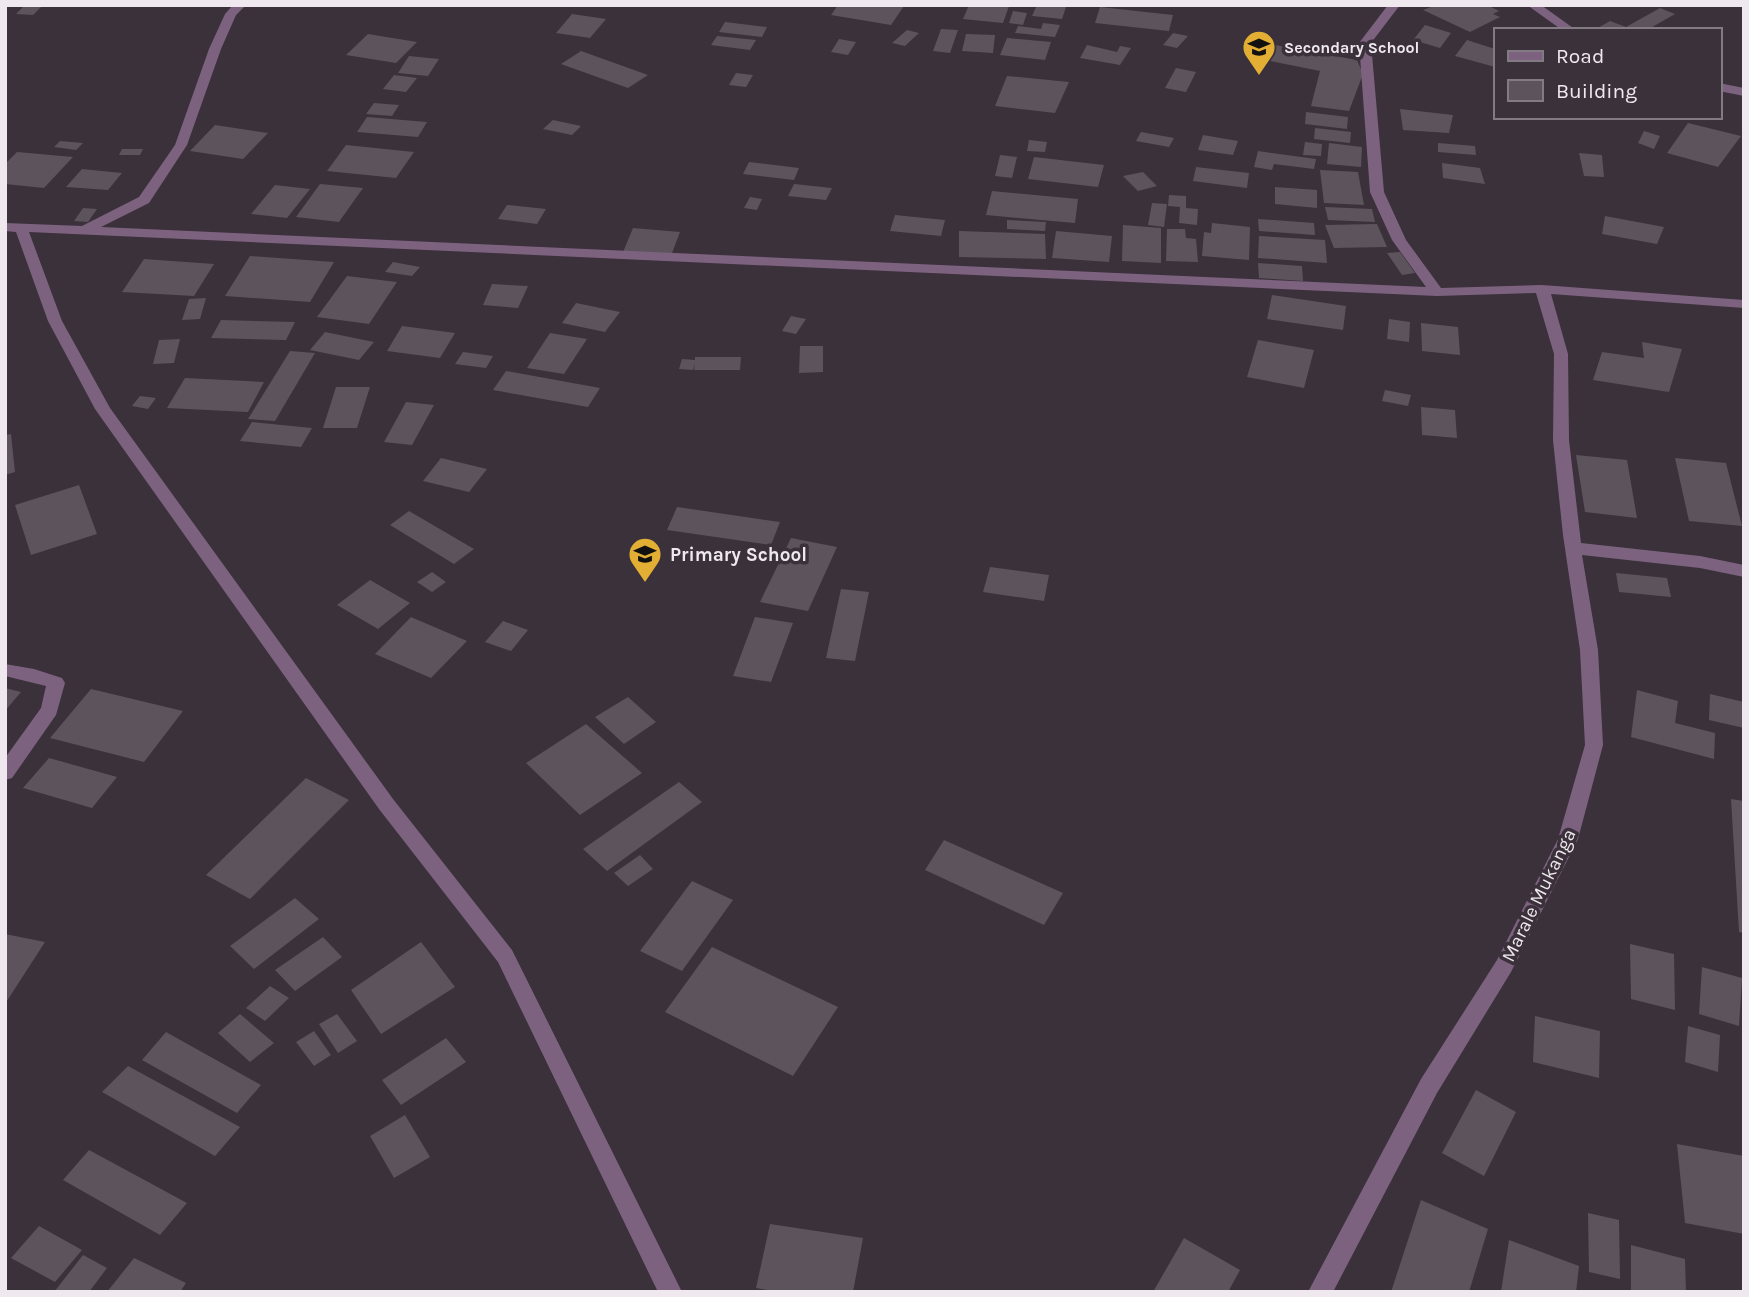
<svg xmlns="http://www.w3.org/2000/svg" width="1749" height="1297" viewBox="0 0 1749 1297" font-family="Karla,sans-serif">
	<rect width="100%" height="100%" fill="#3a313b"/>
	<path fill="#5d535d" d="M838 5H901L904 6 891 25 831 15Z
		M969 5H1002L1009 6 1003 23 963 19Z
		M1037 5H1050L1066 7 1062 19 1032 16Z
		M1427 5H1487L1499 11 1493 14 1500 17 1470 32 1423 10 1431 7Z
		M24 6 41 7 33 15 16 14Z
		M1100 7 1173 15 1169 31 1095 23Z
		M1660 8 1675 14 1647 30H1594L1610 21 1626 27Z
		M1013 11 1027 13 1023 25 1009 23Z
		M572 14 606 19 590 38 556 33Z
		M725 22 767 27 762 37 719 32Z
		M1043 23 1060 25 1055 37 1015 33 1018 26 1041 29Z
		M1425 25 1451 33 1440 48 1413 40Z
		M941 29 958 30 950 53 933 51Z
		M907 30 919 33 905 46 892 43Z
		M1173 33 1188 36 1177 48 1163 45Z
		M368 34 417 42 396 63 346 55Z
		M966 34 995 35 993 53 962 51Z
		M717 36 756 40 750 50 711 45Z
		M1007 38 1051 42 1045 60 1000 55Z
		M839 39 856 42 848 55 831 52Z
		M1467 40 1495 49V67L1455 56Z
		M1265 43 1357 60 1363 74 1349 111 1311 106 1320 71 1255 58Z
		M1087 45 1117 52 1120 46 1131 48 1120 65 1080 58Z
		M581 51 648 75 628 88 561 64Z
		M409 56 439 59 428 76 398 73Z
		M1176 68 1196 72 1186 92 1165 88Z
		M736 73 753 75 746 87 729 85Z
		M394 75 417 78 406 92 383 89Z
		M1007 76 1069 82 1055 113 995 106Z
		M374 103 399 105 392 116 366 114Z
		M1400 109 1453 115 1449 133 1403 130Z
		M1306 112 1348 117 1347 129 1305 124Z
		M367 117 427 122 418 137 357 132Z
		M553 120 581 126 572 135 543 129Z
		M1688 123 1741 136 1718 167 1667 153Z
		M215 125 268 133 243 159 190 151Z
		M1315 128 1351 132 1350 143 1314 139Z
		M1644 131 1660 136 1654 149 1638 143Z
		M1141 132 1174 138 1169 147 1136 141Z
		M1203 135 1238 141 1233 155 1198 150Z
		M1029 140 1047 142 1045 152 1027 151Z
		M60 141 83 143 76 150 54 147Z
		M1305 142 1322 144 1321 156 1303 155Z
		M1329 143 1362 147 1361 167 1327 164Z
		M1438 143 1475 146 1476 155 1438 152Z
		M346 145 414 152 396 178 327 171Z
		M122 149H143L140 155H119Z
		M1258 151 1316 159 1314 169 1274 164 1272 170 1254 167Z
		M17 152 73 157 44 188 5 184V164Z
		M1579 153 1602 155 1604 177 1584 176Z
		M1000 155 1017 157 1012 178 995 176Z
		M1034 157 1104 165 1098 187 1028 179Z
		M749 162 799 168 794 180 743 174Z
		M1442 163 1480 168 1485 184 1443 178Z
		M1196 167 1249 173 1247 188 1193 181Z
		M82 169 122 173 108 190 66 187Z
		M1320 170 1358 172 1364 205 1324 203Z
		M1143 172 1157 186 1138 191 1123 176Z
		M320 184 363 188 339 222 296 217Z
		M794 184 832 188 826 200 788 196Z
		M275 185 310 189 287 218 251 214Z
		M1275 187 1317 190V208L1275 204Z
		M992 191 1078 199 1075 223 986 215Z
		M1169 195 1186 196V208L1198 209 1197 225 1179 223 1180 207 1168 206Z
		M750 197 762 199 757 210 744 208Z
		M1152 203 1167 204 1164 227 1148 225Z
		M507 205 546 209 537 224 498 219Z
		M1325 207 1372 209 1375 222 1328 220Z
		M83 208 97 209 88 222 74 221Z
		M895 215 945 220 941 236 890 231Z
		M1605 216 1664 227 1657 244 1602 234Z
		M1258 219 1314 223 1315 235 1259 231Z
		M1007 220 1046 222 1045 231 1007 229Z
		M1212 223 1250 227 1249 260 1202 256 1204 232 1211 233Z
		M1377 224 1387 247 1334 248 1325 225Z
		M1123 225 1161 228V263L1122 261Z
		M633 228 680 232 669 261 621 257Z
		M1167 229H1185L1186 238 1196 239 1198 262 1166 261Z
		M959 231 1045 234 1046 259 959 257Z
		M1056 231 1112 236 1109 262 1052 258Z
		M1259 236 1325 240 1327 263 1258 258Z
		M1400 252 1415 273 1402 275 1387 253Z
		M250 256 334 262 310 302 225 296Z
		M144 259 214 264 194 296 122 292Z
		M393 262 420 267 412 276 385 272Z
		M1258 263 1302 266 1303 281 1259 278Z
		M347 276 397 282 369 324 317 317Z
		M492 284 528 286 518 308 483 305Z
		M1272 295 1346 306 1343 330 1267 319Z
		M206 298 200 319 182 320 189 299Z
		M576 303 620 312 605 332 562 323Z
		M791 316 806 319 796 334 782 331Z
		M1389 319 1410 322 1409 342 1387 339Z
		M221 320 295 322 286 340 211 338Z
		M1421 323 1458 327 1460 355 1422 351Z
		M402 326 455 333 440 358 387 351Z
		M325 332 374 342 359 360 310 350Z
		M550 333 587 339 564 374 527 368Z
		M180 339 174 363 153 364 159 340Z
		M1258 340 1314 350 1304 388 1247 377Z
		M1642 342 1682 349 1669 392 1593 380 1602 352 1644 358Z
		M800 346H823V372L799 373Z
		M290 351 315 353 275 421 248 419Z
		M463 352 493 356 486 368 455 364Z
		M695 357H741L740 370H694L695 363 693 370 679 369 682 359 695 360Z
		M506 371 600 388 588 407 493 390Z
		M185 378 264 382 248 412 167 408Z
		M336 387H370L357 428H323Z
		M1385 390 1411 395 1408 406 1382 401Z
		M140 396 156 398 148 409 132 406Z
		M406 402 434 405 412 445 384 442Z
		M1421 407 1455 410 1457 438 1422 435Z
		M252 422 312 428 301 447 240 441Z
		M11 434 15 472 5 475V435Z
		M1576 455 1627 460 1637 518 1585 512Z
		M441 458 487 469 469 492 423 481Z
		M1675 458 1726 463 1742 526 1689 521Z
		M79 485 97 534 31 555 15 505Z
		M677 507 780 522 771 545 667 530Z
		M409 511 474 549 454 564 390 525Z
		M791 538 837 547 808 611 760 602Z
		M990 567 1049 575 1044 601 983 592Z
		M432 572 446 582 432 592 417 582Z
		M1616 573 1667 578 1671 597 1619 592Z
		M370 580 410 603 378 629 337 605Z
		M841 589 869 592 855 661 826 658Z
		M411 617 467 641 431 678 375 654Z
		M755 617 793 623 771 682 733 676Z
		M503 621 528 630 511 651 485 642Z
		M5 688 21 692 5 711Z
		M91 689 183 711 144 762 50 738Z
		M1637 690 1678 701 1675 723 1715 733 1714 759 1631 737Z
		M1710 694 1744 702V728L1709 720Z
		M628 697 656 722 624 744 595 717Z
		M586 724 642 773 580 815 526 763Z
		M49 758 117 777 92 808 23 788Z
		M306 778 349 800 250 899 206 875Z
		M679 782 702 802 607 871 583 849Z
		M1731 799 1744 801V933L1739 932Z
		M944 840 1063 893 1044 925 925 870Z
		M640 855 653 869 628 886 614 873Z
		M692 881 733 900 682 971 640 951Z
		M295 898 319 919 254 969 230 946Z
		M5 934 45 942 5 1004Z
		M323 937 342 957 295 991 275 970Z
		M421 942 455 987 381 1034 351 990Z
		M1630 944 1674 954 1675 1010 1631 999Z
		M712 947 838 1007 793 1076 665 1012Z
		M1702 967 1742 978 1739 1026 1699 1014Z
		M270 986 289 998 265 1021 246 1008Z
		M240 1014 274 1043 250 1062 218 1033Z
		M337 1014 357 1041 338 1053 319 1024Z
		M1535 1016 1600 1031 1599 1078 1533 1062Z
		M1688 1026 1720 1035 1718 1072 1685 1062Z
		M314 1031 331 1055 314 1066 296 1042Z
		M166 1032 261 1085 237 1113 142 1060Z
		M446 1038 466 1062 401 1105 382 1080Z
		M128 1066 240 1127 215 1156 102 1092Z
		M1476 1090 1516 1112 1484 1176 1442 1153Z
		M405 1115 430 1157 394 1178 370 1136Z
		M1677 1144 1744 1156V1234L1685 1223Z
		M89 1150 187 1203 160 1235 63 1180Z
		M1421 1200 1488 1229 1469 1292H1391Z
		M1588 1213 1619 1220 1620 1279 1589 1272Z
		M770 1224 863 1238 853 1292H779L756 1288Z
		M39 1226 82 1250 55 1282 11 1258Z
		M1184 1238 1240 1270 1228 1292H1153Z
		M1509 1240 1579 1266 1576 1292H1501Z
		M1631 1245 1685 1259 1686 1292H1631Z
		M83 1255 107 1268 89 1292H54Z
		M134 1258 186 1283 180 1292H107Z"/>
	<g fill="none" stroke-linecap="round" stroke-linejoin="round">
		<path fill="#7d627f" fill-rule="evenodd" d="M233 5H246L236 15 221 49 187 145 149 203 101 227 1426 287 1392 240 1370 192 1359 43 1388 5H1400L1371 43 1384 192 1406 240 1441 288 1542 285 1744 300V308L1551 294 1568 354 1569 440 1581 543 1700 556 1744 565V577L1700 568 1582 555 1598 650 1603 745 1578 839 1511 972 1437 1093 1333 1292H1308L1421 1079 1497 960 1558 839 1585 745 1580 650 1563 535 1553 440 1554 354 1536 293 1437 296 29 232 62 321 110 408 393 799 512 950 682 1292H658L498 962 379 809 95 409 48 321 16 232 5 231V223L82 226 139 197 175 145 209 49 225 14Z
			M1527 5H1541L1576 30H1562Z
			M1719 83 1744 88V96L1719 91Z
			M5 664 34 669 62 678 65 683 56 715 12 778 5 780V758L41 708 46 686 5 676Z"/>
	</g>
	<defs>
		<symbol id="school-pin" viewBox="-11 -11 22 30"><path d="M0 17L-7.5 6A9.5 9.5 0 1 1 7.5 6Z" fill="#e2af34" stroke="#3a313b"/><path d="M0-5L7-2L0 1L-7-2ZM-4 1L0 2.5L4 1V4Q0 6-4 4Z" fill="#111"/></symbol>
	</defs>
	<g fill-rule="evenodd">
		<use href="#school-pin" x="1240" y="28" width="38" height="52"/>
		<use href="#school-pin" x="626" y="535" width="38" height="52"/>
	</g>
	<g text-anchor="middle" stroke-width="7" stroke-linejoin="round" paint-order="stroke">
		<g font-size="16" font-weight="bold" fill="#efe9ef" stroke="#3a313b" text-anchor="start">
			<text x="1284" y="53">Secondary School</text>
		</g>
		<g font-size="19" font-weight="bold" fill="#efe9ef" stroke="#3a313b" text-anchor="start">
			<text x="670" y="561">Primary School</text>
		</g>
		<g font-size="19" fill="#efe9ef" stroke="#3a313b">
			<text transform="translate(1538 895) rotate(-64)" y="7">Marale Mukanga</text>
		</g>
	</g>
	<rect width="1749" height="1297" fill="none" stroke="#efe9ef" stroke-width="14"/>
	<rect x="1494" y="28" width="228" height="91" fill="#3a313b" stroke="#827b83" stroke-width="2"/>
	<rect x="1508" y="51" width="35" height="10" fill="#7d627f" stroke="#827b83" stroke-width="2"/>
	<text x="1556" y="63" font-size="21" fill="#efe9ef">Road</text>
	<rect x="1508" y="80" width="35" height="21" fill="#5d535d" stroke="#827b83" stroke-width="2"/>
	<text x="1556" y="98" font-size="21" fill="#efe9ef">Building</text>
</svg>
